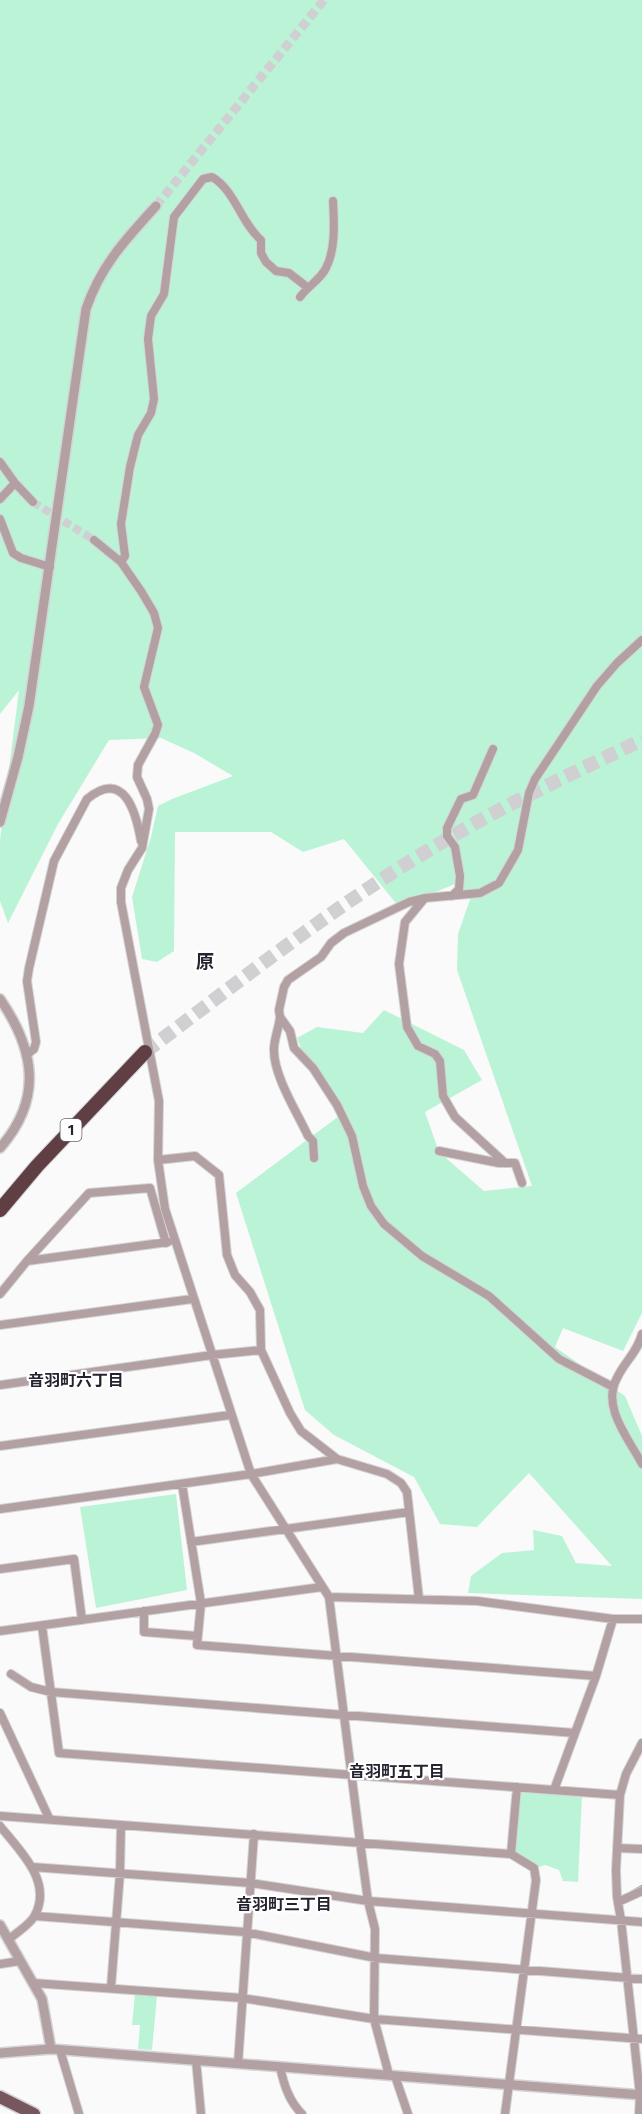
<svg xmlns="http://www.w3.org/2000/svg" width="642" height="2114" viewBox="0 0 642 2114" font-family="'Fira Sans','Noto Sans JP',sans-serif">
	<rect width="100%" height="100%" fill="#fafafa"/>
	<path fill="#bbf3d7" d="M0 0H642V1313L623 1351 563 1328 555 1347 625 1396 642 1436V1599L468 1593 471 1576 502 1553 534 1550 533 1530 562 1536 576 1563 612 1566 529 1473 477 1527 440 1524 414 1477 334 1435 305 1410 236 1193 343 1113 304 1056 297 1038 317 1027 363 1033 384 1010 464 1050 482 1080 425 1112 439 1152 484 1191 532 1186 457 970 458 934 472 894 455 884 399 907 344 839 303 852 271 832H175L174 951 157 962 142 959 132 897 151 837 158 806 172 799 233 776 194 753 161 738 109 740 58 824 8 923 0 901V840L19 690 0 714Z
		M176 1494 187 1590 96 1608 80 1507Z
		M521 1790 582 1795 578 1882 563 1881 559 1870 545 1865 539 1867 515 1853Z
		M135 1994 157 1996 152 2050 138 2049 140 2025H132Z"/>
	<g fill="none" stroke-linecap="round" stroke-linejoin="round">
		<path stroke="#6897a4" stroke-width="2" d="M631 1892 642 1886"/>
		<path stroke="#d0cfd2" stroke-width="8" stroke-dasharray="8 4" stroke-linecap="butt" d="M33 502 94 540"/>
		<path stroke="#d0cfd2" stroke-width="9" stroke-dasharray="9 4.5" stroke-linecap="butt" d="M156 206 324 0"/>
		<path stroke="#d0cfd2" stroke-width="14" stroke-dasharray="14 7" stroke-linecap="butt" d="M145 1052C241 980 335 905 439 844 504 805 573 773 642 740"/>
		<defs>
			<path id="minor" d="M307 287 289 273 276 271 266 262 261 253V240C241 223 235 190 212 177L203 179 174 217 164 294 151 316 148 339 154 399 151 413 138 435 130 467 121 524 125 556 121 562 141 591 154 613 158 628 144 687 158 725 155 734 138 765 137 777 147 799 149 809 142 848 128 870 121 888V902L159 1101 158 1160 165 1209 251 1474 329 1597 360 1842 368 1901 375 1929 374 2019 389 2075
				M300 297C307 287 321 279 326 268 336 249 334 222 333 201
				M0 462 15 483 33 502
				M0 499 15 483
				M0 519 13 553 21 558 50 567
				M94 540 121 562
				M452 896 459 889 460 876 455 847 447 836V828L461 799 473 795 493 749
				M424 899 405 922 399 964 407 1027 418 1046 435 1054 440 1061 443 1096 455 1117 505 1163
				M280 1017C279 1028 274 1039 274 1049 273 1075 297 1112 308 1136L313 1141 314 1158
				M26 1055 34 1049 36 1042 27 981 29 968 54 861 87 799C124 768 136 812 141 841
				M439 1151 499 1163H515L522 1183
				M158 1160 195 1156 219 1175 227 1255 235 1275 250 1292 260 1310 261 1350 290 1413 301 1431 337 1459 387 1474 401 1483 407 1492 419 1599
				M27 1261 168 1242
				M0 1294 27 1261 89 1193 150 1188 166 1243
				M0 1325 192 1299
				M642 1334C637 1353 625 1361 617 1378 601 1407 629 1439 642 1464
				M0 1385 212 1355 261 1350
				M613 1387 559 1359 489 1296 422 1256 384 1224 371 1206 363 1186 352 1136 337 1105 313 1068 294 1048 290 1031 280 1017 279 1010 284 987 288 980 321 957 331 943 344 933 409 902 425 898 480 893 499 883 518 850 529 793 535 779 597 686 617 663 642 640
				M0 1446 230 1415
				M182 1484 201 1603 197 1645 596 1676
				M0 1509 251 1474 337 1459
				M191 1542 409 1512
				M0 1569 74 1559 82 1620
				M329 1597 477 1601 613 1619H642
				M144 1611V1632L197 1636
				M42 1626 59 1753 620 1795
				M0 1631 322 1587
				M11 1674 31 1687 51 1692 575 1733
				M0 1713 49 1818
				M554 1790 596 1676 613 1619
				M0 1816 511 1854 534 1868 536 1880 505 2114
				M0 1826C19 1850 53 1881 35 1915 31 1924 16 1933 8 1940
				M617 1848 642 1849
				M511 1854 517 1787
				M32 1867 251 1883 368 1901 642 1922
				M618 1902 642 1891
				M35 1916 245 1932 376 1958 642 1979
				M0 1964 20 1961
				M33 1983 242 1998 374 2019 642 2039
				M111 1987 120 1873 121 1825
				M60 2050 79 2114
				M196 2060 201 2114
				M238 2064 254 1834
				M280 2067C284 2085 289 2101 302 2114
				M395 2076 408 2114
				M639 2114 640 2095 621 1920 617 1897 616 1870 620 1795 626 1774 642 1743"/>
			<path id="tertiary" d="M0 822 18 757 29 706 86 309C101 265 126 239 156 206
				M0 999C35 1050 43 1099 0 1148
				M0 1925 42 1999 51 2049
				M0 2053 51 2049 642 2095"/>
			<path id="primary" d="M0 2097 34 2114"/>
			<path id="motorway" d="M0 1210 37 1166 145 1052"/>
		</defs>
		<use href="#minor" stroke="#d4d3d6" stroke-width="10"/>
		<use href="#tertiary" stroke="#d4d3d6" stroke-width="12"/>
		<use href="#primary" stroke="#d4d3d6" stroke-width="15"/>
		<use href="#motorway" stroke="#d4d3d6" stroke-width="16"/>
		<use href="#minor" stroke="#b2a0a3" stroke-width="8"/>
		<use href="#tertiary" stroke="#b2a0a3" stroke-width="9"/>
		<use href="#primary" stroke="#76575d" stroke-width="12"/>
		<use href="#motorway" stroke="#5f3e44" stroke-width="14"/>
	</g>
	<g text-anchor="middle" stroke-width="4.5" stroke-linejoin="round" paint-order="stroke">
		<rect fill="#fff" stroke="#67656e" stroke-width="1.5" x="60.5" y="1119" width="21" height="22" rx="4.5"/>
		<g font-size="14" font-weight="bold" fill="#262330">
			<text x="71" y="1135">1</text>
		</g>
		<g font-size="16" font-weight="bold" fill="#262330" stroke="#fff">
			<text x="76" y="1386">音羽町六丁目</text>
			<text x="397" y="1777">音羽町五丁目</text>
			<text x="284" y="1910">音羽町三丁目</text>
		</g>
		<g font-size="18" font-weight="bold" fill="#262330" stroke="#fff">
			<text x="205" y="968">原</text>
		</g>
	</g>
</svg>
